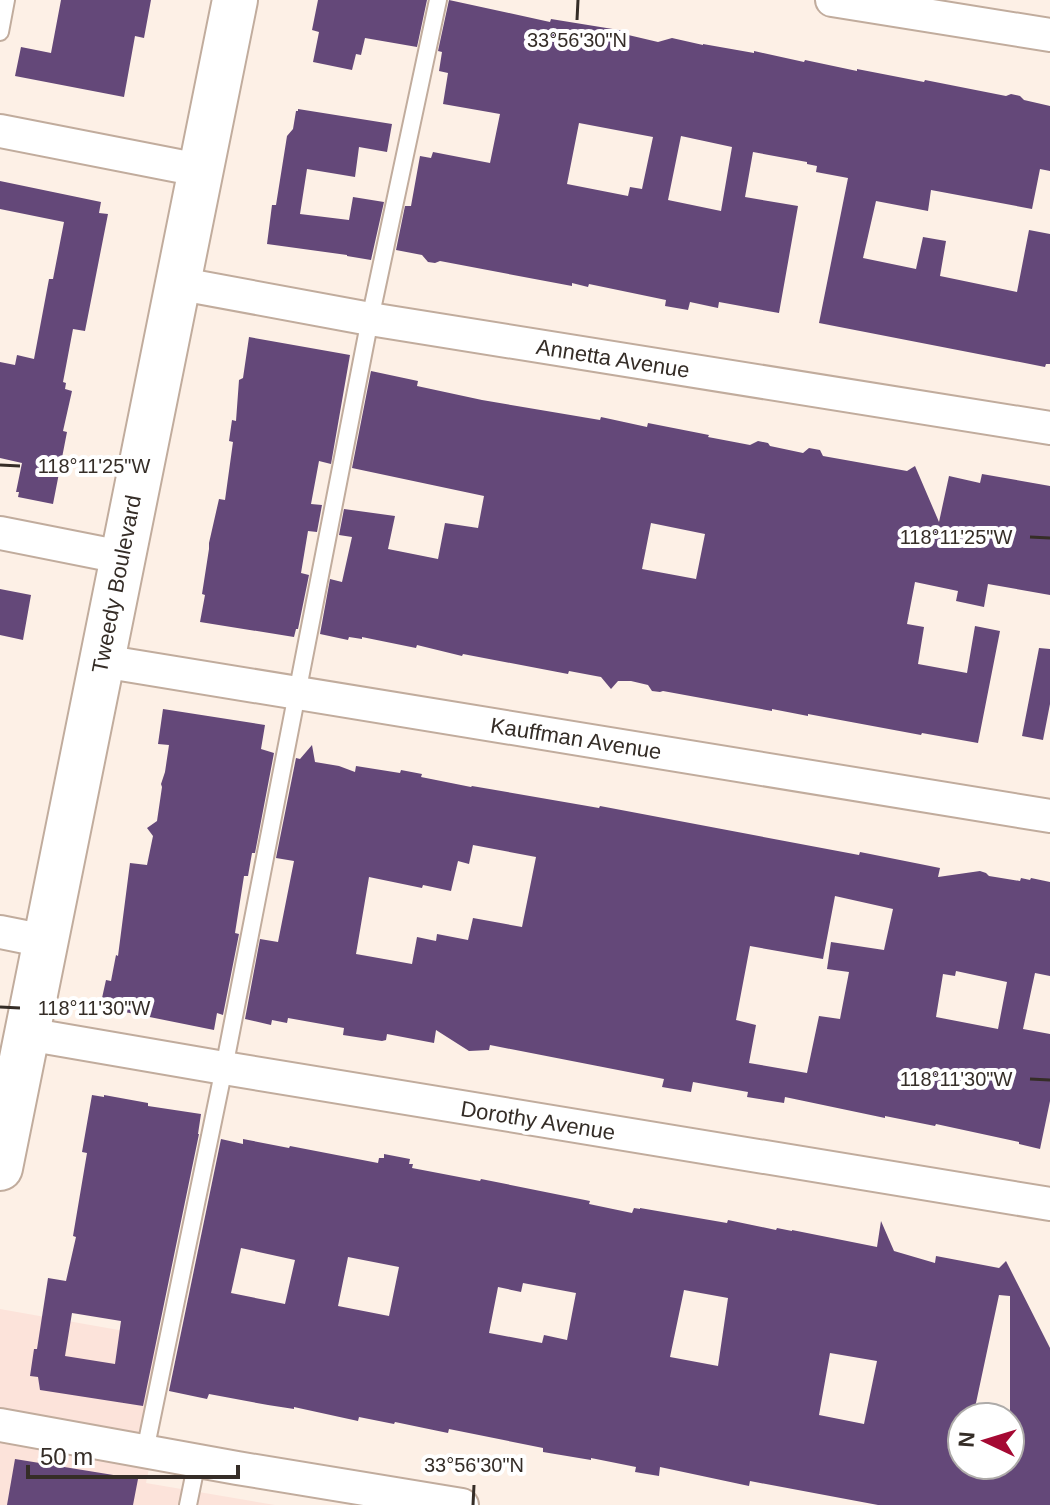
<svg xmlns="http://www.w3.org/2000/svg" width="1050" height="1505" viewBox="0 0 1050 1505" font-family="Helvetica,sans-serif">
	<rect width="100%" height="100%" fill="#fdf0e6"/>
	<path fill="#fce3da" d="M0 1309 175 1340 146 1483 275 1505H0Z"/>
	<path fill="#644879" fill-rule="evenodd" d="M61 0H151L144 38 135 36 124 97 15 76 21 47 51 53Z
		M318 0H427L417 47 365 38 361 55 356 54 352 70 313 62 319 32 312 30Z
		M449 0 550 22 551 19 625 31 624 34 658 42 672 38 703 45V44L754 53V51L804 62 805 60 857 71V69L924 82 925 80 1006 96 1011 94 1020 96 1024 100 1050 106V171L1040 169 1032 209 931 190 928 211 876 201 863 258 916 269 923 237 946 241 940 276 1017 292 1029 230 1050 234V364H1046L1045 367 819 323 848 178 816 172 817 166 807 164V162L753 152 745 197 798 206 779 313 719 302 718 308 690 302 688 310 665 306 666 300 589 284 588 287 572 283V286L440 261 435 263 428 262 422 255 396 250 405 206H411L420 156 431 158 433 152 490 163 500 114 443 104 448 73 439 71 442 52 438 51ZM579 123 653 137 642 189 630 187 628 196 567 184ZM681 136 732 147 721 211 668 200Z
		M298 109 392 124 387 152 359 147 355 177 307 169 300 214 349 220 353 197 384 202 371 260 347 256V255L267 244 272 205H276L287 136 293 129 296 111H298Z
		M0 181 101 202 99 213 108 214 85 331 73 329 63 382 66 383 65 389 72 391 63 431 67 432 53 504 18 497 19 492H16L22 463 0 458V362L15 365 17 355 34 359 49 279H53L64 222 0 209Z
		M249 337 350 355 331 464 319 461 311 504 322 505 317 532 308 531 301 573 309 575 298 629H296L294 637 200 622 205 595 202 594 209 549V543L219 499 225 500 233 442 229 441 232 420 236 421 239 380 243 378Z
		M371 371 418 381 417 386 482 400 600 420 601 417 647 427 648 423 709 435 708 437 750 445 758 441 768 443 770 446 803 453 809 448 820 450 823 456 907 471 915 466 939 522 949 476 980 483 982 474 1050 486V595L988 584 984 607 956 601 958 591 915 582 907 624 924 627 918 664 967 673 975 626 1000 631 978 743 922 733 921 735 808 714V716L772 709V711L663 691 660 692 652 691 648 685 631 681H618L611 689 601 677 569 671 568 674 463 654 462 656 417 645 416 648 362 637V639L349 637 348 640 320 634 330 579 342 582 352 537 339 535 344 509 395 516 388 549 438 559 445 523 478 528 484 496 352 468ZM651 523 705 534 696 579 642 569Z
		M0 589 31 595 23 640 0 635Z
		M1039 648 1050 649V704L1043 740 1022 736Z
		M163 709 265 725 261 749 274 753 255 853H252L248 876H244L235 933 239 934 223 1015 217 1013 214 1030 100 1007 106 980 111 981 116 955 118 956 130 863 147 865 153 836 147 828 157 821 162 787 161 784 165 772 169 745 158 744Z
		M312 745 315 762 339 766 355 772 356 766 400 773 401 770 422 774 421 777 471 787 472 786 599 808 600 806 859 855 860 852 940 868 938 877 980 871 986 873 989 876 1020 881 1021 878 1030 880 1031 878 1050 882V976L1035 973 1023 1029 1050 1034V1101L1040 1149 1019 1144V1142L936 1124 935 1126 885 1116V1118L785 1097 784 1103 747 1097 748 1092 693 1082 691 1092 662 1087 664 1079 490 1045 489 1050 469 1051 436 1030 434 1043 387 1034 386 1040 382 1041 343 1035 344 1028 288 1018 287 1023 272 1020 271 1025 245 1019 260 939 278 942 294 861 276 858 296 758 300 759ZM473 845 536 857 522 927 473 918 468 940 437 934 436 941 417 937 412 964 356 954 369 877 422 888 423 885 451 891 458 861 469 864ZM835 896 893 909 884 950 831 942 827 969 849 972 840 1019 819 1016 807 1073 749 1063 756 1025 736 1020 750 946 823 959ZM956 971 1007 982 998 1029 936 1017 943 974 955 976Z
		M92 1095 104 1097V1095L148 1103V1106L201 1114 198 1134H199L143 1406 40 1390 38 1377 30 1376 34 1349H37L48 1278 66 1281 76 1237 73 1236 87 1153 82 1152ZM72 1313 121 1321 115 1364 65 1356Z
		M221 1139 243 1144V1139L289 1148 290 1146 378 1163 379 1158H384V1154L410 1159 409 1164H413L412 1168 480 1181 481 1179 590 1201 589 1204 632 1213 634 1208 640 1209V1208L727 1223 728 1220 776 1230 777 1228 792 1231V1230L877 1247 881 1221 894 1251 935 1263 936 1256 999 1268 1006 1261 1050 1348V1505H878L750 1481 749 1486 660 1467 659 1476 635 1472 636 1467 591 1458V1460L543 1452V1448L449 1429 448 1433 395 1422 394 1424 359 1417 358 1421 294 1407V1409L268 1405 209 1394 207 1399 169 1391ZM241 1248 295 1260 285 1304 231 1293ZM348 1257 399 1267 389 1316 338 1306ZM523 1283 576 1293 567 1340 544 1335 542 1343 489 1333 498 1287 521 1292ZM684 1290 728 1298 718 1366 670 1357ZM999 1295 1010 1296V1465H962V1414L973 1417ZM830 1353 877 1361 864 1424 819 1415Z
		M15 1459 138 1479 133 1505H7Z"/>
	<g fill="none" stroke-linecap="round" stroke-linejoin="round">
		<defs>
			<path id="service" d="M0 32 6 0
				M145 1451 224 1068 370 319 438 0
				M188 1505 197 1461"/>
			<path id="minor" d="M832 0 1050 35
				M0 131 199 170
				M176 283 370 319 1050 428
				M0 533 121 557
				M102 661 1050 816
				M0 932 45 941
				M27 1034 224 1068 1050 1204
				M0 1425 237 1468 462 1505"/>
			<path id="secondary" d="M0 1168C79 779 154 389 235 0"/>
		</defs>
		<use href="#service" stroke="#c1ac9d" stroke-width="20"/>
		<use href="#minor" stroke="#c1ac9d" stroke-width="36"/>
		<use href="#secondary" stroke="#c1ac9d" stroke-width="48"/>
		<use href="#service" stroke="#fff" stroke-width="16"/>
		<use href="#minor" stroke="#fff" stroke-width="32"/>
		<use href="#secondary" stroke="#fff" stroke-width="44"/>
	</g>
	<path fill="none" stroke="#352d27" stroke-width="3" d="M577 20 578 0M0 465 20 466M1030 537 1050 538M0 1007 20 1008M1030 1079 1050 1080M473 1505 474 1485"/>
	<g text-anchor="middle" stroke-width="8" stroke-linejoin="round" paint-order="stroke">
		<g font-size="22" fill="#352d27" stroke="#fff">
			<text transform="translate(613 358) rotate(9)" y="8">Annetta Avenue</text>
			<text transform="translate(116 584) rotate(-79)" y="8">Tweedy Boulevard</text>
			<text transform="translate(576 738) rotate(9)" y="8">Kauffman Avenue</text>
			<text transform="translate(538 1120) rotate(9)" y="8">Dorothy Avenue</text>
		</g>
	</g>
	<g font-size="20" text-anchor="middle" fill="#352d27" stroke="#fff" stroke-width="8" stroke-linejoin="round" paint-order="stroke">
		<text x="577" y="47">33°56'30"N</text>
		<text x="94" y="473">118°11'25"W</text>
		<text x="956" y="544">118°11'25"W</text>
		<text x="94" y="1015">118°11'30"W</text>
		<text x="956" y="1086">118°11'30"W</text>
		<text x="474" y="1472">33°56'30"N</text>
	</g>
	<g transform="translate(986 1441) rotate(274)"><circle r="38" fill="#ffffff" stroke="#aeaba9" stroke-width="2"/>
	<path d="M0-6L14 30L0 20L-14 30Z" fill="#a50933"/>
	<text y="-12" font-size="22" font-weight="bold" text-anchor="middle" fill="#352d27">N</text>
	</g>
	<path d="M28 1465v12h210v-12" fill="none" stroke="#352d27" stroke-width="4"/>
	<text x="40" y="1465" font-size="24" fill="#352d27" stroke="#ffffff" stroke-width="6" paint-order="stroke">50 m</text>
</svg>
